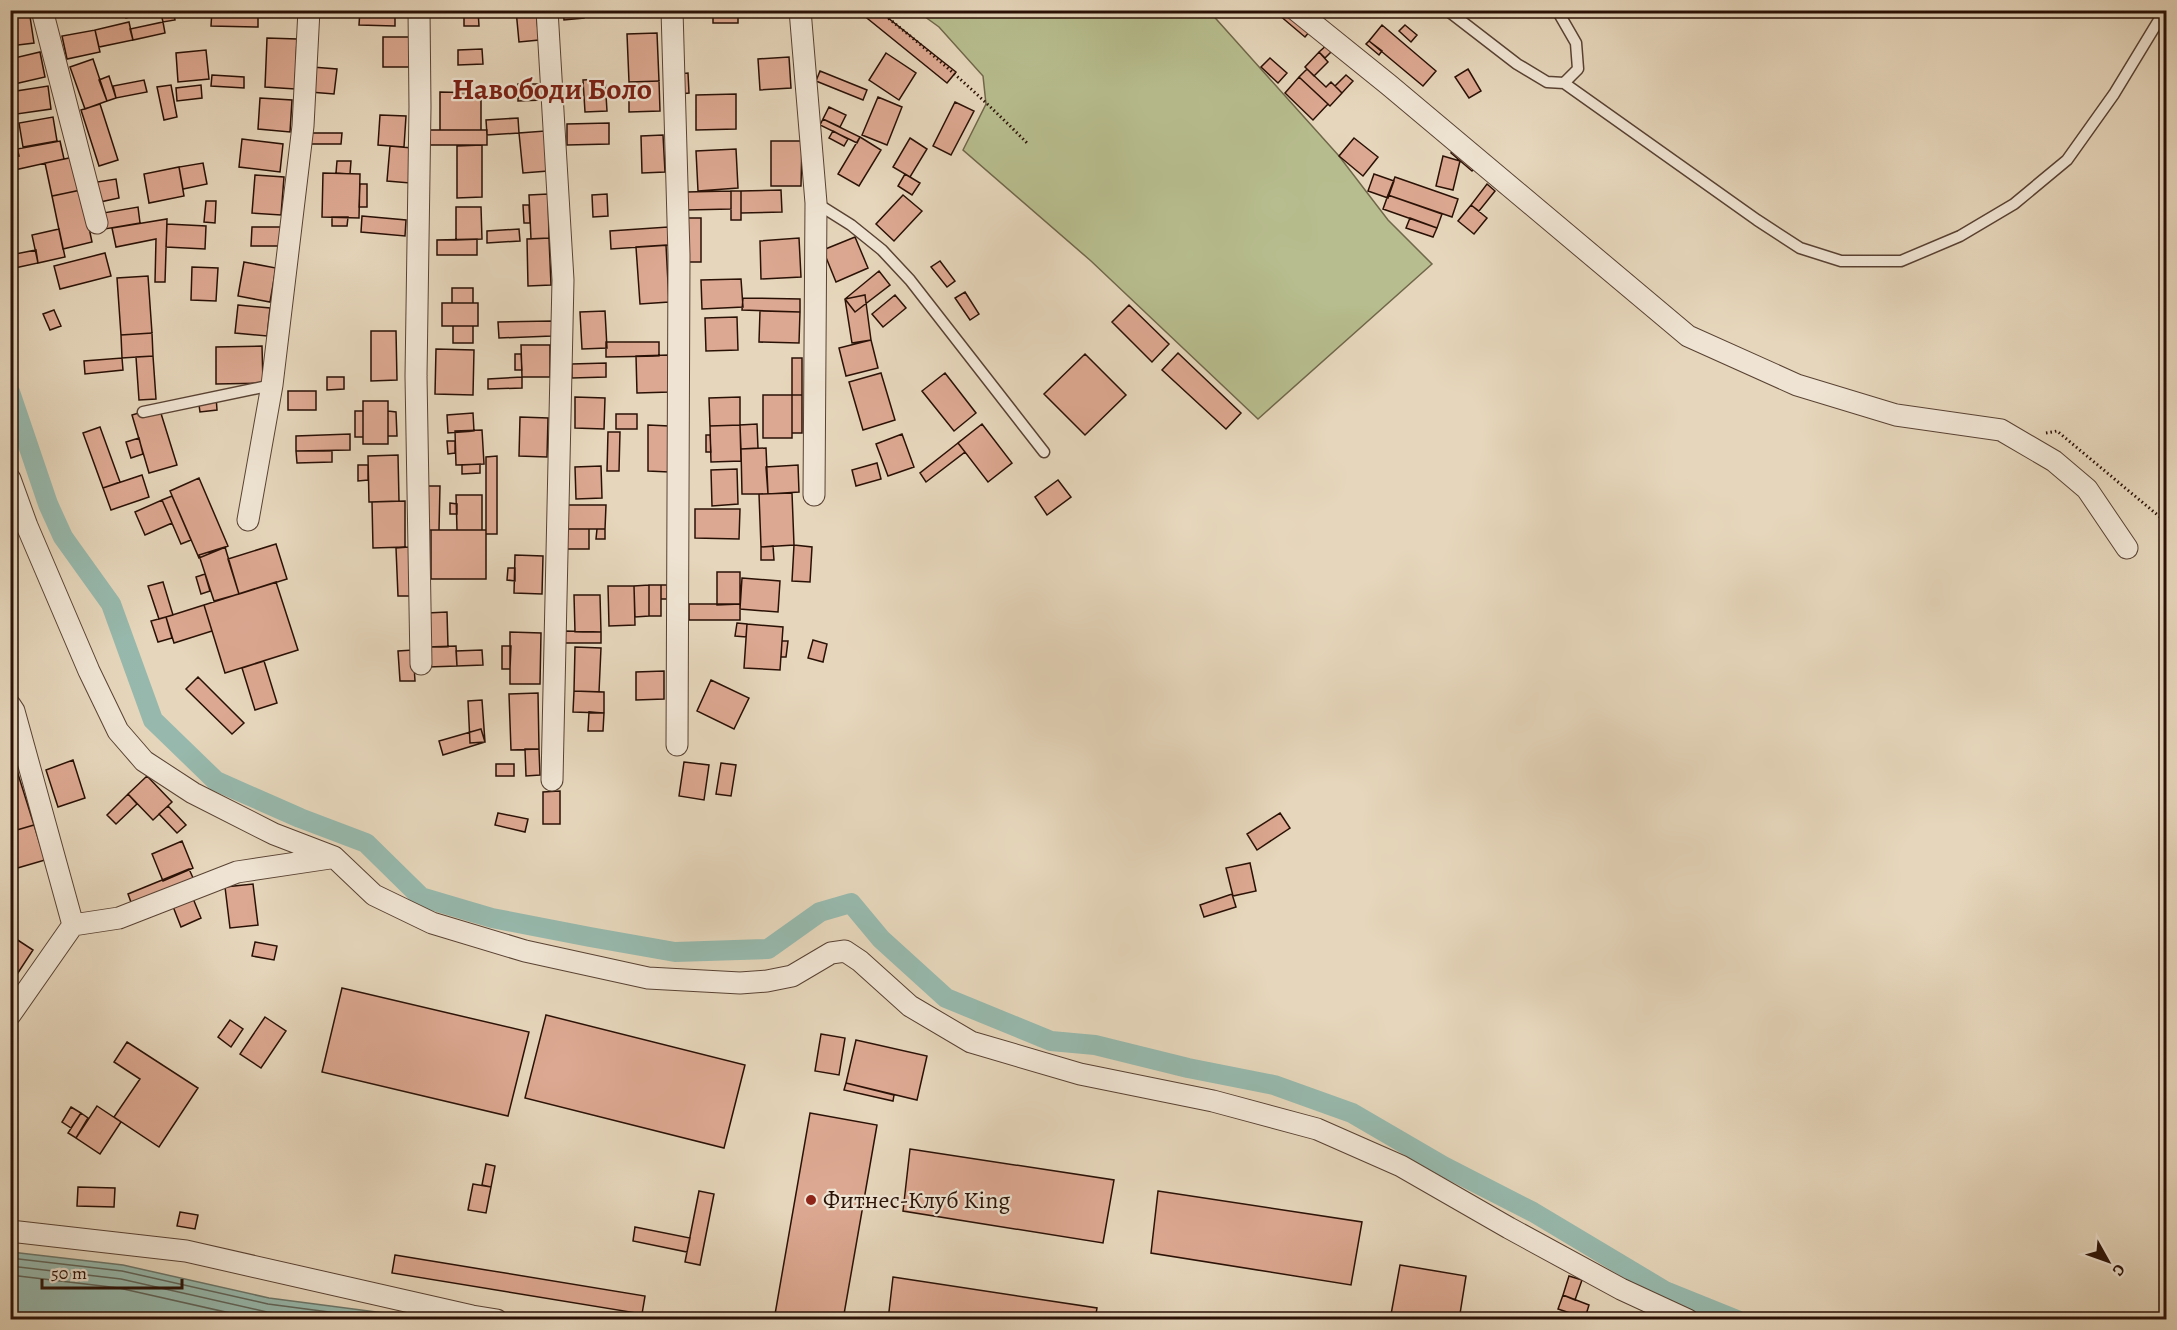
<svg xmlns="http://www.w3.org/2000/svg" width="2177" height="1330" viewBox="0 0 2177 1330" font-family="Alegreya,serif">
	<rect width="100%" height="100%" fill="#e6d6bb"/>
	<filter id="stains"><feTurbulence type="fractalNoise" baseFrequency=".00333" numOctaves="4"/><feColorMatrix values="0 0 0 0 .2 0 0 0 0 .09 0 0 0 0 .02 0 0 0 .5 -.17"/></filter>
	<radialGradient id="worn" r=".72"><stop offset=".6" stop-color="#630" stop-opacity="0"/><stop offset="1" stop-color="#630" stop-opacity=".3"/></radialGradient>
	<path fill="#b7bd8e" stroke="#70674a" stroke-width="1.5" d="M917 11H1209L1339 156 1388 220 1432 264 1258 419 1091 261 963 150 986 104 983 76 939 27Z"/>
	<path fill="#97b9ad" stroke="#6b766a" stroke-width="1.5" d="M11 1252 123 1265 269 1298 407 1316 420 1319H11Z"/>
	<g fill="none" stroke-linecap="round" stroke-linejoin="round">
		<path stroke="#60655a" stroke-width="1.5" d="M10 1258 122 1271 268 1304 390 1320
			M10 1266 121 1279 267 1312 330 1320
			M10 1275 119 1288 261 1320"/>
		<path stroke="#97b9ad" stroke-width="20" d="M10 392 48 504 63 537 111 604 153 720 216 781 300 818 366 843 421 897 492 918 590 937 675 952 768 949 820 912 851 903 881 939 946 998 1051 1041 1095 1045 1188 1068 1274 1085 1352 1113 1443 1166 1533 1212 1665 1291 1737 1320"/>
	</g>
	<path fill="#dda891" stroke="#2a1106" stroke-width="1.5" d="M10 10H29L34 43 10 46Z
		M124 10H142L143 13 126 18Z
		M160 10H173L175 20 163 22Z
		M212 10H258V27L211 26Z
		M360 10H395V26L359 25Z
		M464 10H478L479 26H464Z
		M516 10H536L539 40 519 42Z
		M563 10H583L584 18 564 20Z
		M713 10H738V23H713Z
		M857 10H878L956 72 947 83Z
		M1283 10H1286L1310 31 1305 37 1279 15Z
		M129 22 133 40 99 47 95 30Z
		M163 22 165 33 133 40 130 29Z
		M1382 25 1436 71 1423 86 1369 41Z
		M1405 25 1417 35 1411 42 1399 31Z
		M95 30 100 52 67 59 62 36Z
		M657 33 659 81 629 82 627 34Z
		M383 37H412L411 67H383Z
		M267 38 297 39 295 89 265 87Z
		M1369 41 1382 51 1379 55 1366 44Z
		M1328 44 1334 49 1325 58 1319 52Z
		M482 49 483 64 458 65V50Z
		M206 50 209 79 178 82 176 53Z
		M40 52 45 77 10 85V59Z
		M1319 52 1328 62 1314 76 1305 67Z
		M886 53 916 73 899 100 869 80Z
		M789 57 791 88 760 90 758 59Z
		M1270 58 1287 73 1278 83 1261 67Z
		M93 59 107 101 85 109 70 67Z
		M312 67 337 69 334 94 310 92Z
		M1307 69 1326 87 1331 82 1342 93 1330 106 1299 77Z
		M1468 69 1481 91 1469 98 1455 77Z
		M820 71 867 90 863 100 816 81Z
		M688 73 689 93 680 94 679 74Z
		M212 75 244 77V88L211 86Z
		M1346 75 1353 81 1342 93 1335 86Z
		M109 76 116 98 107 101 99 80Z
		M1299 77 1328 104 1313 120 1285 93Z
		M605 79 607 111 585 112 583 80Z
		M144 80 147 92 116 98 113 86Z
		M659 81 660 111 629 112V82Z
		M518 84H543V100L518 101Z
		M171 85 177 117 164 120 157 87Z
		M201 85 202 98 177 101 176 88Z
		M48 86 51 109 10 115V92Z
		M440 92 481 93V130H440Z
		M736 94V129L696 130V95Z
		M878 97 902 107 887 145 862 135Z
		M260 98 292 100 290 132 258 129Z
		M955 102 974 111 951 155 933 146Z
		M100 104 118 160 99 166 81 110Z
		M829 107 846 115 840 127 823 119Z
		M380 115 406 116 404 147 378 145Z
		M53 117 57 141 23 147 19 123Z
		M518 118 519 133 487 135 486 120Z
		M823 119 860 137 857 143 820 125Z
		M609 123V144L567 145V124Z
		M430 130H487V145H430Z
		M545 131 548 171 523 173 519 133Z
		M833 131 848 139 844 146 829 138Z
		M308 133H342L341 144H308Z
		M663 135 665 172 642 173 641 136Z
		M860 137 881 150 859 186 838 174Z
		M910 138 927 149 910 177 893 167Z
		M1354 138 1378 157 1363 176 1339 156Z
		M242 139 283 144 280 172 239 167Z
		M60 141 64 159 10 171V157L18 155 17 149Z
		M771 141H802L801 186H771Z
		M16 142 19 156 10 157V143Z
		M482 145V197L457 198V146Z
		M1458 145 1479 163 1472 171 1451 153Z
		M390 146 412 148 410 183 387 181Z
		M736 149 738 188 698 191 696 151Z
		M1443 156 1460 161 1453 190 1436 186Z
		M74 157 81 190 52 196 45 163Z
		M337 161H351L350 174 336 173Z
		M203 163 207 184 183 189 179 167Z
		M179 167 184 196 149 203 144 174Z
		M323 173 360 174 359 218 322 217Z
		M905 174 920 183 912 195 898 186Z
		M1374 174 1394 181 1388 198 1368 191Z
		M255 175 284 177 281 215 252 213Z
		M1395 177 1458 199 1452 217 1388 195Z
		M116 179 119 198 100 202 97 182Z
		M360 184H367V207H359Z
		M1487 184 1495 191 1479 211 1471 205Z
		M81 190 92 242 63 249 52 196Z
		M781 190 782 212 741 213V191Z
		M731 191V209L686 210V192Z
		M731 191H741V220H731Z
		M548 194 549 238 531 239 529 195Z
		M607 194 608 216 593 217 592 195Z
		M903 195 922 211 894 241 876 224Z
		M1388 195 1442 214 1437 228 1383 209Z
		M206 201H216L215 223 204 222Z
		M523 205H529L530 223H524Z
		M1471 205 1487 218 1474 234 1458 221Z
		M138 207 140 223 105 229 103 213Z
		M456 207H481L482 239 456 240Z
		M362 216 406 220 405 236 361 232Z
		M332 217H348L347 226H332Z
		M687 218H701V262H687Z
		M1410 218 1437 228 1433 237 1406 228Z
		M167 219 165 282H155L156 239 116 247 112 228Z
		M167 224 206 226 205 249 166 247Z
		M252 227H284V246H251Z
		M668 227 669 245 611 249 610 231Z
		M59 229 65 257 38 263 32 235Z
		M519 229 520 241 487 243V231Z
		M855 237 868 268 836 282 823 250Z
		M549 238 551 285 528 286 527 239Z
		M799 238 801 277 761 279 760 241Z
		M477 239V255H437V240Z
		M666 245 669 302 640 304 636 247Z
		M36 250 38 263 10 269V255Z
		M105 253 111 276 60 289 54 266Z
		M940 261 955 281 947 287 931 267Z
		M244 262 276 268 270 302 238 296Z
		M192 267 218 268 216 301 191 300Z
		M879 271 890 285 855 312 845 299Z
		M148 276 152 333 121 335 117 278Z
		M741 279 743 307 702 309 701 280Z
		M452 288H473V303H452Z
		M965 292 979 314 970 320 955 298Z
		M865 295 871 340 852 343 845 299Z
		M895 295 906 308 883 327 872 314Z
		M743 298 800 299V312L742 310Z
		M442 303H478V326H442Z
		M238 305 270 308 267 336 235 333Z
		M1129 305 1169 344 1152 362 1112 322Z
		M54 310 61 326 50 330 43 314Z
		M605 311 607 348 582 349 580 312Z
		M760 311 800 312 799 343 759 342Z
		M737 317 738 350 706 351 705 318Z
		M552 321V336L499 338 498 322Z
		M453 326H473V343H453Z
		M371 331H396L397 380 371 381Z
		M152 333 153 356 122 358 121 335Z
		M871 340 878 368 846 376 839 348Z
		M606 342H659V356L606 357Z
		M521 345H550V377H522Z
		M262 346 263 383 216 384V347Z
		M436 349 474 350 473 395 435 394Z
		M1178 353 1241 413 1226 429 1162 370Z
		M515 354H521L522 370H515Z
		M1085 354 1126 395 1085 435 1044 394Z
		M669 355 670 392 637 393 636 356Z
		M153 356 156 399 139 400 136 357Z
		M122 358 123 370 85 374 84 361Z
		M792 358H802V395H792Z
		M606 363V377L572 378V364Z
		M881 373 895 420 863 430 849 382Z
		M945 373 976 413 954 431 922 391Z
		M327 377H344V389L327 390Z
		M522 377V388L488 389V379Z
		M288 391H316V410H288Z
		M763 395H792V438H763Z
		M792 395H802V433H792Z
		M216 396 217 410 200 412 198 398Z
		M575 397 605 398 604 429 575 428Z
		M740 397V425L710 426 709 398Z
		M363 401H388V444H363Z
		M159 407 177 465 149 473 132 415Z
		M355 411H363V437H355Z
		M388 411 396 412 397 436H388Z
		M473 413 474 431 448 433 447 415Z
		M616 414H637V429H616Z
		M520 417 548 418 547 457 519 456Z
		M757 424 758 448 741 449 740 425Z
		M982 424 1012 463 988 482 958 443Z
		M648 425 669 426V472L648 471Z
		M740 425 741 461 711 462 710 426Z
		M100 427 120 482 103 488 83 433Z
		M482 430 484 464 456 465 455 431Z
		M608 432H620L619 471H607Z
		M350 434V450L296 451V436Z
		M902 434 914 467 888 476 876 444Z
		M706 435H710L711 452H706Z
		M139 438 143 454 131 458 126 442Z
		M447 441H455V453L448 454Z
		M958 443 965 452 926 482 920 473Z
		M766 448 768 494H742L741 449Z
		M296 451H332V462L297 463Z
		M398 455 399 501 369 502 368 456Z
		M497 456V534H486V457Z
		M877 463 881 479 856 486 852 470Z
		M480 464V473L462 474V465Z
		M358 465H368V480L358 481Z
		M798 465 799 492 768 494 766 467Z
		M601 466 602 498 576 499 575 467Z
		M737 469 738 504 712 506 711 470Z
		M142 475 149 497 111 510 103 488Z
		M199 478 228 546 199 558 170 491Z
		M1058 480 1071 497 1047 515 1035 497Z
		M427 486H440L439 530H426Z
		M792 493 794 545 761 547 759 494Z
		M456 495H482V530H457Z
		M172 496 191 540 181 544 162 500Z
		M162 500 172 523 145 535 135 512Z
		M405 501V547L373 548 372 502Z
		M450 503 457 504V514H450Z
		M566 505H606L605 529H565Z
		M695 509H740L739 539 695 538Z
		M565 529H589V549H565Z
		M597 529H605V539H596Z
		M431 530H486V579H431Z
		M276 544 287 579 239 594 228 559Z
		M794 545 812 547 810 582 792 581Z
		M773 546 774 560H761V547Z
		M225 547 239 594 214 601 199 555Z
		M409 547 410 596H398L396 548Z
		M515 555 543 556 542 594 514 593Z
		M508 568H515V581L507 580Z
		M717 572H740V604L717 605Z
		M205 574 210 591 201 594 196 577Z
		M742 578 780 581 778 612 740 609Z
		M163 582 173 615 159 619 148 586Z
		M276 582 298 650 225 673 204 605Z
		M649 585H661V616H649Z
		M649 585V616L635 617 634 586Z
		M661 585H667V599H661Z
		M608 586H634L635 625 609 626Z
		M574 595H600L601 632H575Z
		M689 604H740V620H689Z
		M204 605 212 631 174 643 166 617Z
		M447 612 448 647H427V613Z
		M166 617 172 638 158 642 151 621Z
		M737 623 747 624 746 637 735 636Z
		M747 624 783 627 780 670 744 668Z
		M565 631 601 632V643H565Z
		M510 632 541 633 540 684H510Z
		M813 640 827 644 823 662 808 658Z
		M782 641H788L786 657H781Z
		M456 646 457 666 428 667 427 647Z
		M502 646H511L510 669H502Z
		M575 647 601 648 599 692 574 691Z
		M413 650 415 681H400L398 651Z
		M482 650 483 665 457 666 456 651Z
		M264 661 277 703 255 710 242 668Z
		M664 671V699L636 700V672Z
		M198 677 244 723 232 734 186 689Z
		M711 680 749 698 734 729 697 711Z
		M574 691 604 692V713L573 712Z
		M538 693 539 749 511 750 509 694Z
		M482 700 485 742 470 743 468 701Z
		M589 712 604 713 603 731H588Z
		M481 729 485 742 443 755 439 741Z
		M525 749H539L540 775 526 776Z
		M10 758H13L34 825 10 832Z
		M73 760 85 798 58 807 46 770Z
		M684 762 709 765 704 800 679 796Z
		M721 763 736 765 731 796 716 794Z
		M496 764H514V776H496Z
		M147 776 172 802 153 820 128 794Z
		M560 791V824H543V792Z
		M128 794 137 804 116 824 107 815Z
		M168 806 186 825 177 833 159 814Z
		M498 813 528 819 525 832 495 825Z
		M1280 813 1290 828 1257 850 1247 834Z
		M34 825 45 860 14 869 10 858V832Z
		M182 841 193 868 163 881 152 854Z
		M1250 863 1256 891 1233 896 1226 868Z
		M189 869 194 880 132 905 128 894Z
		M253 884 258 925 230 928 225 887Z
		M1232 894 1236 907 1204 917 1200 905Z
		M192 896 201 918 181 927 172 904Z
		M10 935 33 950 10 985Z
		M255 942 277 946 274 960 252 956Z
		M342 988 529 1032 508 1116 322 1072Z
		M546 1015 745 1065 724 1148 525 1098Z
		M265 1017 286 1031 261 1068 240 1054Z
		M230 1020 243 1029 231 1047 218 1037Z
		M821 1034 845 1038 839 1075 815 1071Z
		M856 1040 927 1056 917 1100 846 1083Z
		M127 1042 198 1088 159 1147 114 1117 140 1079 114 1062Z
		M846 1083 894 1095 893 1101 844 1090Z
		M97 1106 121 1122 100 1154 76 1138Z
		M71 1107 81 1113 71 1128 62 1122Z
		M81 1113 88 1118 76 1138 68 1133Z
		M810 1113 877 1125 843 1320H774Z
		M910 1149 1114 1180 1103 1243 903 1211Z
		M486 1164 495 1166 491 1187 482 1185Z
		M473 1184 491 1187 486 1213 468 1210Z
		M78 1187 115 1188 114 1207 77 1206Z
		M699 1191 714 1194 700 1265 685 1262Z
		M1158 1191 1362 1222 1351 1285 1151 1253Z
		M180 1212 198 1215 195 1229 177 1226Z
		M635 1227 690 1238 687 1252 633 1241Z
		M395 1255 645 1296 642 1314 392 1273Z
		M1400 1265 1466 1276 1459 1320H1390Z
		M1569 1276 1582 1280 1575 1300 1563 1295Z
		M893 1277 1097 1308 1095 1320H888Z
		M1563 1295 1589 1305 1585 1318 1558 1309Z"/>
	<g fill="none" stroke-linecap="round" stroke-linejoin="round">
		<defs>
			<path id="service" d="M1447 10 1517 64 1547 82 1564 83 1578 69 1576 43 1557 10
				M1564 83 1757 220 1800 248 1841 261H1901L1960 236 2014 204 2067 160 2114 94 2165 10
				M816 203 851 225 882 250 910 280 1044 452
				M143 412 272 385"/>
			<path id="minor" d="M42 10 97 223
				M419 10 420 107 416 376 421 664
				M547 10 563 280 552 780
				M672 10 679 255 677 745
				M800 10 816 203 814 495
				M1296 10 1389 85 1688 336 1797 385 1896 415 2001 430 2054 461 2087 489 2127 548
				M10 479 27 526 89 671 118 731 144 761 193 793 274 834 334 857 374 895 432 923 525 951 648 978 740 983 767 981 792 976 831 953 845 951 860 961 910 1006 971 1042 1080 1074 1213 1101 1317 1129 1401 1166 1509 1228 1621 1289 1688 1320
				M248 520 272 385 303 126 309 10
				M10 705 14 711 73 925
				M10 1015 73 925 119 918 237 872 330 858
				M10 1231 186 1251 472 1316 497 1320"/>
		</defs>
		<use href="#service" stroke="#594233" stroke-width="13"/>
		<use href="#minor" stroke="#594233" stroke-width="23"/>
		<path stroke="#2a1106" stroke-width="3" stroke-dasharray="1.5 3" stroke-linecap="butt" d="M878 10C931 52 981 96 1028 144
			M2046 433 2057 431 2166 522"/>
		<use href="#service" stroke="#efe4d3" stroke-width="10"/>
		<use href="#minor" stroke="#efe4d3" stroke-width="21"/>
	</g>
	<circle fill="#8f2418" stroke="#efe4d3" stroke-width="2" cx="811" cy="1200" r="6"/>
	<g text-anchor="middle" stroke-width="4.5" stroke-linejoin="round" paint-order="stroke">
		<g font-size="24" fill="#2a1106" stroke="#efe4d3" text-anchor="start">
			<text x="823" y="1208">Фитнес-Клуб King</text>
		</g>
		<g font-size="30" font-weight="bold" fill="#7a1f14" stroke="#efe4d3">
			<text x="552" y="99">Навободи Боло</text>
		</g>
	</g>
	<rect width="2177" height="1330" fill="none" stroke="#e6d6bb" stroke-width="36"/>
	<rect x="12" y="12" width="2153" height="1306" fill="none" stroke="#2a1106" stroke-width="3"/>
	<rect x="18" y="18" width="2141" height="1294" fill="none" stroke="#2a1106" stroke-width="1.5"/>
	<g transform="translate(2108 1261) rotate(130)" stroke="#efe4d3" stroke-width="4.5" paint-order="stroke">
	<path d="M0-4.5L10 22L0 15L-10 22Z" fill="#2a1106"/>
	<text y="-9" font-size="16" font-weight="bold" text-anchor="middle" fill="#2a1106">С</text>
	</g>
	<path d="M42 1279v9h140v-9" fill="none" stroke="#2a1106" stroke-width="3"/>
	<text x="51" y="1279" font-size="18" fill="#2a1106" stroke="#efe4d3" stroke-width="4.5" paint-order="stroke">50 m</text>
	<rect width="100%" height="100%" filter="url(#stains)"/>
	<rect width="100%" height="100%" fill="url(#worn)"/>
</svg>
